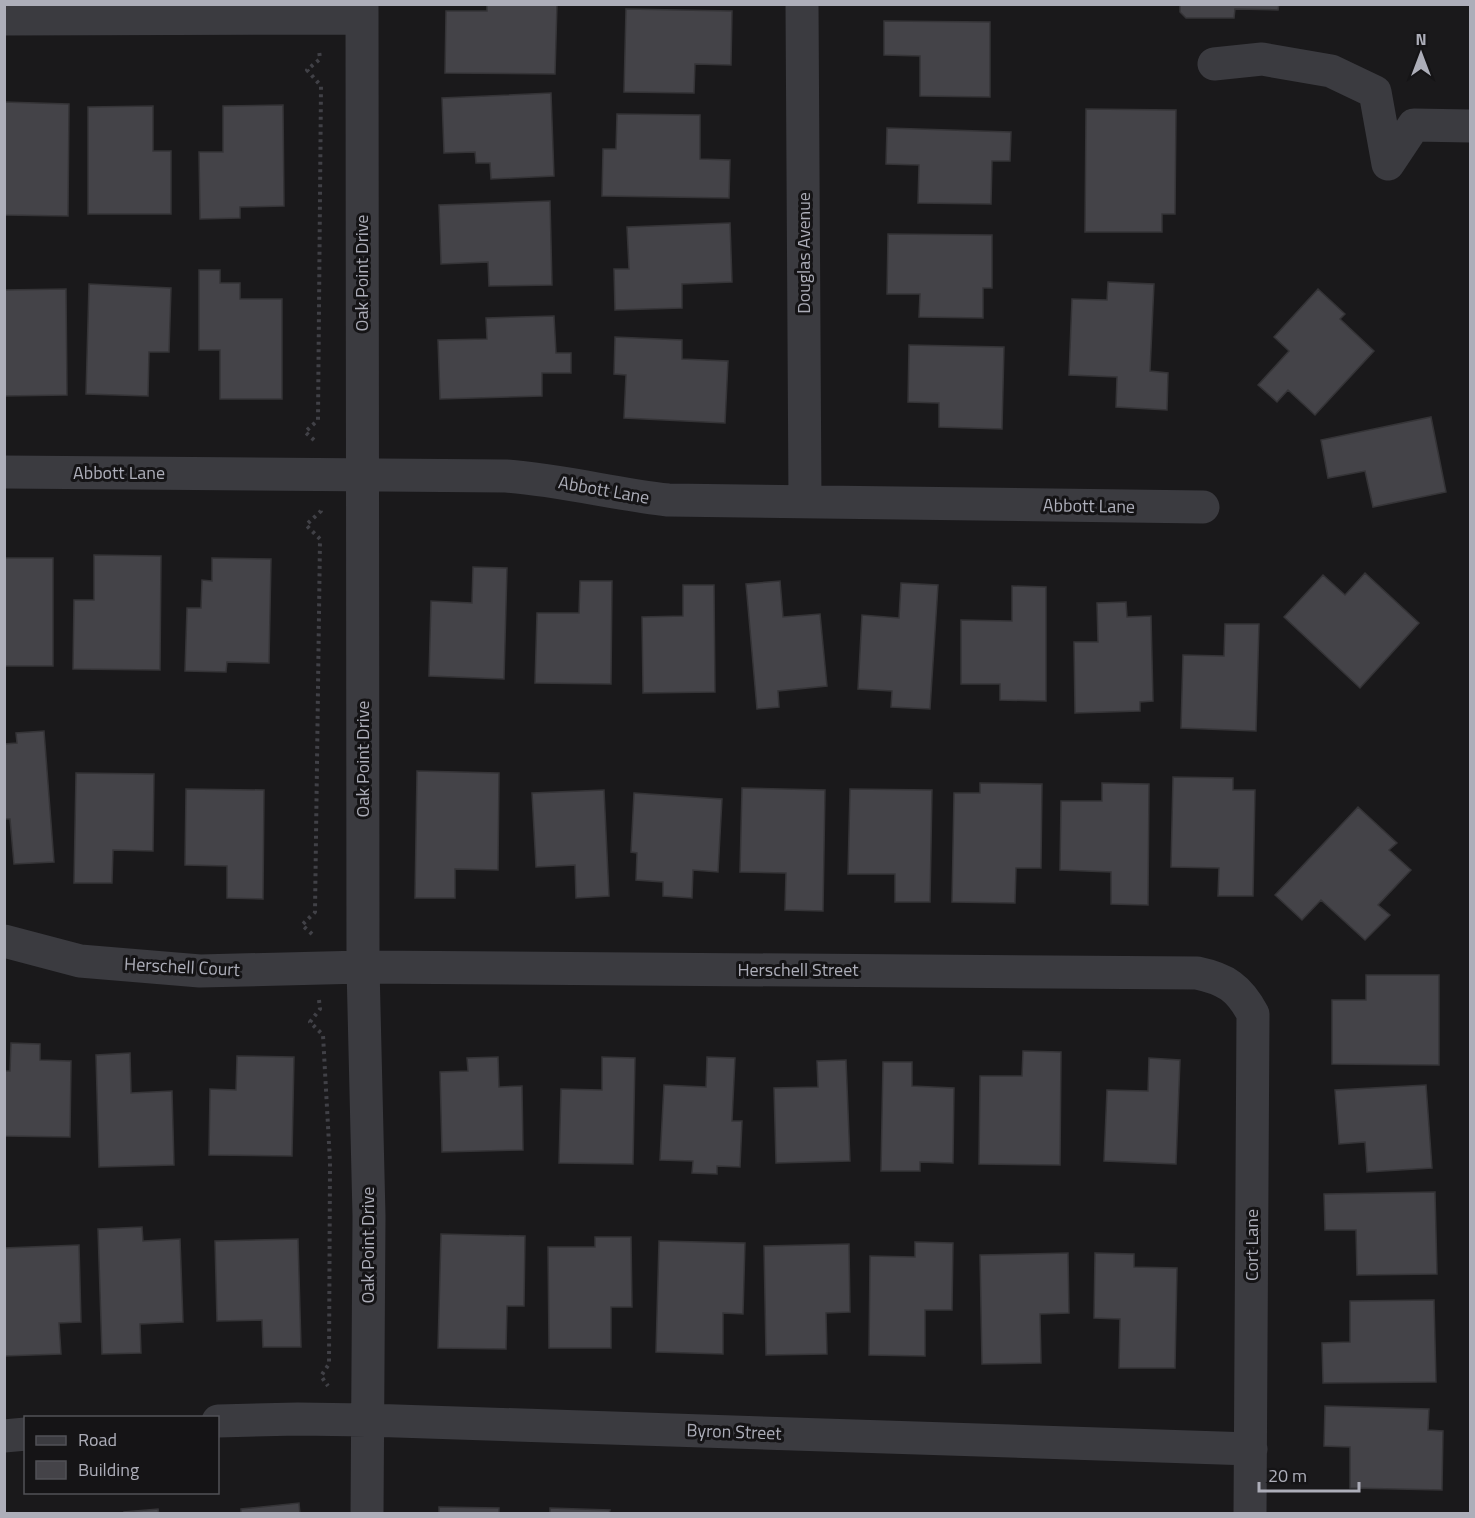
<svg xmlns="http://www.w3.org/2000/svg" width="1475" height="1518" viewBox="0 0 1475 1518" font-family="'Titillium Web',sans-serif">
	<rect width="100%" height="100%" fill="#1a191b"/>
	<path fill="#444348" stroke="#353437" stroke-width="1.5" d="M487 4H557L555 74 445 73 446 11H487Z
		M1180 4H1279L1278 10 1235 9 1234 18H1186L1180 12Z
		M626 9 732 11 731 65 695 64 694 93 624 92Z
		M884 21 990 22V97L920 96V56L884 55Z
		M551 93 554 176 491 179 490 163H476L475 152 444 153 442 98Z
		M4 102 69 104 68 216 4 215Z
		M283 105 284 206 240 207V218L200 219 199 152H223V106Z
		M153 106V151H171V214H88V107Z
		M1086 109 1176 110 1175 214H1162V232H1085Z
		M617 114 700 115V159L730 160 729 198 602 196 603 149H616Z
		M887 128 1011 132 1010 161H992L991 204 918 203 919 165 886 164Z
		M550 201 552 285 489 286 488 262 441 264 439 205Z
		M730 223 732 282 682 284V308L615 310 614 269H629L627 227Z
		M888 234 992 235V288H983V318L919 317 920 294H887Z
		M199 270H220V283H240V299H282V399H220V350H199Z
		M1108 282 1154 284 1150 371 1168 373 1167 410 1116 407 1117 377 1069 375 1072 299 1107 300Z
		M89 284 171 288 169 352H149L148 396 86 394Z
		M66 289 67 395 4 396V290Z
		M1318 289 1345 314 1340 319 1374 351 1315 415 1288 390 1277 402 1258 385 1289 351 1274 337Z
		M554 316 556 353H571V373H542V396L440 399 438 340 487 339 486 318Z
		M615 337 682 340V359L728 361 725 423 624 418 626 375 614 374Z
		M909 345 1004 347 1002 429 939 427V403L908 402Z
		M1431 417 1446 492 1373 507 1365 471 1328 478 1321 440Z
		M94 555 161 556 160 670 73 669 74 600H94Z
		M4 558H53V666H4Z
		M212 558 271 559 269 663 227 662 226 672 185 671 187 608H201L202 580 212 581Z
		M473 567 507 568 504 679 429 676 431 601 472 603Z
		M1365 573 1419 623 1360 688 1284 617 1323 575 1345 595Z
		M580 581H612L611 684 535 683 537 613H579Z
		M780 581 783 617 820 614 827 686 778 691 779 707 757 709 746 584Z
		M901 583 938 585 930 709 891 707 892 691 858 689 862 615 899 618Z
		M683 585H714L715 692 643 693 642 617 683 616Z
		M1012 586 1046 587V701L1000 700V684H961V620L1012 621Z
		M1126 602 1127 617 1151 616 1153 701 1140 702V711L1075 713 1074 642H1098L1097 603Z
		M1225 624H1259L1256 731 1181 728 1183 655 1224 656Z
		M44 731 54 862 14 864 10 819H4V744L17 743 16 733Z
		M417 771 499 773 498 870 455 869V898H415Z
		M76 773 154 774 153 851 113 850 112 883H74Z
		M1173 777 1233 778V790H1255L1253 896H1218L1219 868 1171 867Z
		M980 783 1042 784 1041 868H1016L1015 903 952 902 954 793H980Z
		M1102 783 1149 784 1148 905 1111 904V872L1060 870 1061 801H1102Z
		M742 788 825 790 823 911 785 910 786 873 740 872Z
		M186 789 264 790 263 899 227 898V866L185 865Z
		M850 789 932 790 930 902H895V874H848Z
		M604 790 609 896 576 898 575 865 536 867 532 793Z
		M634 793 722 799 718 872 693 870 692 898 663 896V882L636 880 637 853 631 852Z
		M1358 807 1397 843 1389 850 1411 870 1378 905 1390 915 1365 940 1321 900 1302 920 1275 895Z
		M1366 975H1439V1065L1332 1064V1000H1366Z
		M11 1043 40 1044V1060L71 1061 70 1137 4 1136V1071H10Z
		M1023 1051 1061 1052 1060 1165 979 1164 980 1076H1022Z
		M130 1053 131 1093 172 1091 174 1165 99 1167 96 1055Z
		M237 1056 294 1057 292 1156 209 1155 210 1089 236 1090Z
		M498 1057 499 1087 522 1086 523 1150 442 1152 440 1072 468 1071 467 1058Z
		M602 1057 635 1058 633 1164 559 1163 561 1089 602 1090Z
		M707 1057 735 1058 732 1121H742L740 1167 717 1166V1174L692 1173 693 1161 660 1160 664 1085 706 1087Z
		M1149 1058 1180 1060 1176 1164 1104 1161 1107 1090 1148 1091Z
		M846 1060 850 1161 776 1163 774 1088 818 1087 817 1061Z
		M883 1062H912V1086L954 1088 953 1163 920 1162V1171H881Z
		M1426 1085 1432 1168 1367 1172 1365 1142 1339 1144 1335 1090Z
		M1435 1192 1437 1274 1357 1275 1356 1230H1325L1324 1194Z
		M142 1227 143 1241 180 1239 183 1322 140 1324 141 1353 102 1354 98 1229Z
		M441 1234 525 1236 524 1306H507L506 1349 438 1348Z
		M595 1237H631L632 1307H611V1348H549L548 1247H595Z
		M298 1239 301 1347H263L262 1320 217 1321 215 1241Z
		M659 1241 745 1243 743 1314 723 1313V1354L656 1352Z
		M915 1242 953 1243 952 1310H925V1356L869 1355 870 1256 915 1257Z
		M849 1244 850 1312 826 1313 827 1354 766 1355 764 1246Z
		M79 1245 81 1322 59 1323 61 1354 4 1356V1248Z
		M1068 1253 1069 1313 1040 1314 1041 1363 982 1364 980 1255Z
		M1095 1253 1134 1254V1267L1177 1268 1175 1368H1119L1120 1319 1094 1318Z
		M1434 1300 1436 1382 1323 1383 1322 1343 1350 1342V1301Z
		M1325 1406 1429 1409 1428 1430 1443 1431 1442 1490 1350 1488V1447L1324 1446Z
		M299 1503 300 1514H241V1509Z
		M439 1507 499 1508V1514H439Z
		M550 1508 610 1510 609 1514H550Z
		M158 1509 159 1514H124V1512Z"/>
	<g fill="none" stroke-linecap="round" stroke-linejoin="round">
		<path stroke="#414147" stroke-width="4" stroke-dasharray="3 4.5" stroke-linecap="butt" d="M314 440 305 432 318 420 321 86 307 70 320 59 319 50
			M312 934 302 925 315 912 320 539 306 525 321 511V507
			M319 1000 320 1009 310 1022 323 1035 330 1162 329 1364 321 1376 328 1386"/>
		<path stroke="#3b3b40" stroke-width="33" d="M362 4 363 967 369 1216 367 1514
			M802 4 805 502
			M4 19 362 18
			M1214 64 1262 59 1331 71 1375 92 1388 164
			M1388 164 1414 125 1470 126
			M4 472 506 476C561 480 614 494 668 500L1203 507
			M4 941 80 961 200 971 363 967 1197 973C1226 979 1239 988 1253 1014L1250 1514
			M218 1421 298 1419 367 1420 1251 1449
			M4 1436 26 1434"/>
	</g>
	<g text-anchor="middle" stroke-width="6" stroke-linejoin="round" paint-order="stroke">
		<g font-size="18" fill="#adaeb9" stroke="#151416">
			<text transform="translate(804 253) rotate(-90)" y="6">Douglas Avenue</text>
			<text transform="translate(362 273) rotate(-90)" y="6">Oak Point Drive</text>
			<text x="119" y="479">Abbott Lane</text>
			<text transform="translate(604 490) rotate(10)" y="6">Abbott Lane</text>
			<text transform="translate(1089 506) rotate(1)" y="6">Abbott Lane</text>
			<text transform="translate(363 759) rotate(-90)" y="6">Oak Point Drive</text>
			<text transform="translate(182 967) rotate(3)" y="6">Herschell Court</text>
			<text x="798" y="976">Herschell Street</text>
			<text transform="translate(368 1245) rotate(-90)" y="6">Oak Point Drive</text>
			<text transform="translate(1252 1245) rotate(-90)" y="6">Cort Lane</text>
			<text transform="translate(734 1432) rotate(2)" y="6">Byron Street</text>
		</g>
	</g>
	<rect width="1475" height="1518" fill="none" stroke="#adaeb9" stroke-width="12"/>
	<rect x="24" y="1416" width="195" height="78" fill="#151416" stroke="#525257" stroke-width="1.5"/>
	<rect x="36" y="1436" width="30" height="9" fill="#3b3b40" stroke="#525257" stroke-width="1.5"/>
	<text x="78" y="1446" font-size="18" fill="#adaeb9">Road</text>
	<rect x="36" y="1461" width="30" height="18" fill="#444348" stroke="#525257" stroke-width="1.5"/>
	<text x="78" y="1476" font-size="18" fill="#adaeb9">Building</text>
	<g transform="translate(1421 54)" stroke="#151416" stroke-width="4.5" paint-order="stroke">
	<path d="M0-4.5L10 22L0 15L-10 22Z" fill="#adaeb9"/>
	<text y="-9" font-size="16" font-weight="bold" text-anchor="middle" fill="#adaeb9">N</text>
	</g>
	<path d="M1259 1482v9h100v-9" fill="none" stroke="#adaeb9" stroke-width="3"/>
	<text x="1268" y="1482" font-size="18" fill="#adaeb9" stroke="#151416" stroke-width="4.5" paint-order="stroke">20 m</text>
</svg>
